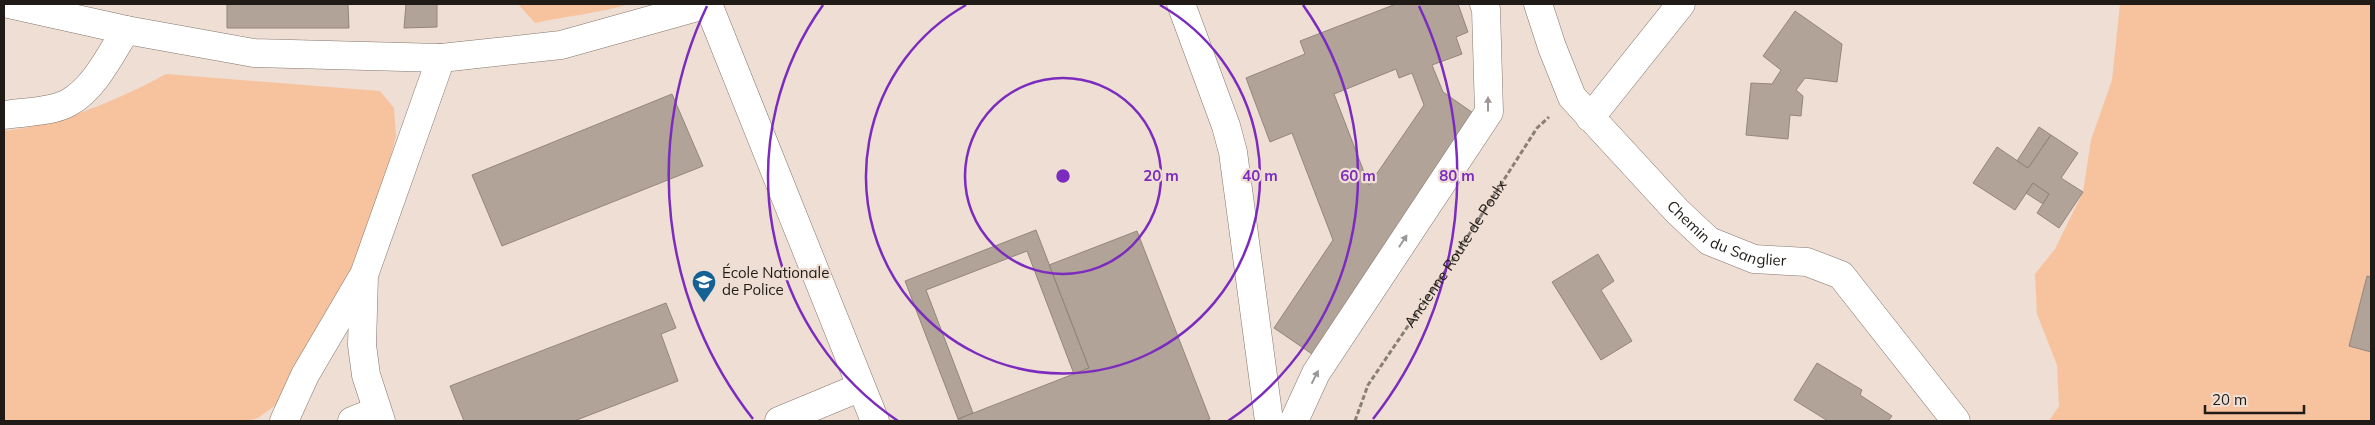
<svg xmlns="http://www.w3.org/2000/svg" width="2375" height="425" viewBox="0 0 2375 425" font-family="Mulish,sans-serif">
	<rect width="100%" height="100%" fill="#eeded3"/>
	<path fill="#f7c39e" d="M518 4H630C600 13 567 16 535 23Z
		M2120 4H2371V421H2049L2059 406 2057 365 2037 314 2035 274 2055 249 2083 192 2091 140 2112 80Z
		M166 74 380 91 394 108 396 136 382 192 336 310 277 404 258 418 247 421H4V131C61 124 116 101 166 74Z"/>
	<path fill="#b2a399" stroke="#94867c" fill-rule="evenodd" d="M227 4H348L349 28H227Z
		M406 4H437V27L404 28Z
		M1396 4H1458L1468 32 1456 37 1462 54 1432 65 1443 92 1476 115 1315 356 1274 328 1333 240 1292 133 1270 142 1246 78 1305 54 1300 41ZM1396 69 1399 78 1412 73 1424 105 1369 185 1334 94Z
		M1795 11 1842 44 1837 82 1805 78 1796 90 1803 96 1801 116 1790 115 1788 139 1746 135 1751 83 1772 84 1781 70 1763 56Z
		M672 94 703 166 502 246 472 175Z
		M2039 127 2051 135 2028 168 2017 161Z
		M2051 135 2078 153 2061 178 2083 192 2059 228 2037 213 2049 194 2033 183 2015 210 1973 183 1997 147 2028 168Z
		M2033 183 2049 194 2043 204 2026 193Z
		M1036 230 1089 368 1074 374 1027 251 926 290 973 413 958 419 905 281Z
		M1137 231 1210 419 1205 421H959L958 419 1089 368 1049 265Z
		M1598 254 1614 281 1601 290 1632 341 1601 360 1552 282Z
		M2367 276 2371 277V352L2349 346Z
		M666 303 676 328 661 334 678 381 574 421H464L450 386Z
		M1817 363 1862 390 1860 395 1892 416 1888 421H1828L1794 400Z"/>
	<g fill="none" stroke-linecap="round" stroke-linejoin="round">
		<defs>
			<g id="minor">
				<path d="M9 4 126 30 254 53 441 58 561 45 708 4"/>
				<path d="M708 4 875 421"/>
				<path d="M1181 4 1226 126 1233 152 1269 421"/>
				<path id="s2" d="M1538 4 1552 47 1572 97 1677 211 1709 241 1754 259 1807 262 1841 275 1956 421"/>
				<path d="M4 115C24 112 51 112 68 103 95 88 110 55 126 30"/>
				<path d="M1590 118 1681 4"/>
				<path d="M284 421 305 375 362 278"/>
				<path d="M352 421 377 411"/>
				<path d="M381 421 366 375 362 345 364 275 441 58"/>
				<path d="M779 421 861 387"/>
				<path d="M1294 421 1316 373 1489 112 1486 9 1484 4"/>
			</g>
		</defs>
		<use href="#minor" stroke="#85776d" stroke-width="29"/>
		<path stroke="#8a7f77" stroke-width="3" stroke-dasharray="5 2.5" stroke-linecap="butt" id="s1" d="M1355 421 1368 385 1452 261 1537 128 1549 117"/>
		<use href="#minor" stroke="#fff" stroke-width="28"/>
	</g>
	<defs><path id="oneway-solid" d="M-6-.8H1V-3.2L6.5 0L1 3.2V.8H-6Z" transform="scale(1.25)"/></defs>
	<g fill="#9b9897">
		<use href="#oneway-solid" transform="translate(1488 104) rotate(-90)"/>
		<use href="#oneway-solid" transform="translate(1403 241) rotate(-57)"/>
		<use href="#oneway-solid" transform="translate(1315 377) rotate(-63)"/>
	</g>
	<g fill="none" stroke="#7b2cbf" stroke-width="2.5">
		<circle cx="1063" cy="176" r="98"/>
		<path d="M1160 5A197 197 0 1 1 966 5"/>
		<path d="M898 421A295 295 0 0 1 823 5M1303 5A295 295 0 0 1 1228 421"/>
		<path d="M753 419A394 394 0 0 1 707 6M1419 6A394 394 0 0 1 1373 419"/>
	</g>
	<defs>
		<symbol id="university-pin" viewBox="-11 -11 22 30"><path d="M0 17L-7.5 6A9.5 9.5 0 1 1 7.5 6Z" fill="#146194" stroke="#eeded3"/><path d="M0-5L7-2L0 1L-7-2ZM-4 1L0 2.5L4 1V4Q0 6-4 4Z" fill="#fff"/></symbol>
	</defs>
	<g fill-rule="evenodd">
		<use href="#university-pin" x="690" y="268" width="28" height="38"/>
	</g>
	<g text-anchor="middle" stroke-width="4.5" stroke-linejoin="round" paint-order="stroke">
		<g font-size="15" fill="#201b17" stroke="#eeded3">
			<text dy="5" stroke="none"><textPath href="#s2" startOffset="311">Chemin du Sanglier</textPath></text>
			<text dy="5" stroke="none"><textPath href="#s1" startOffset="196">Ancienne Route de Poulx</textPath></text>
		</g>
		<g font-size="15" fill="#201b17" stroke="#eeded3" text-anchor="start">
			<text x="722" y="278">École Nationale<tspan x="722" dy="17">de Police</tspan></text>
		</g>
	</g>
	<circle cx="1063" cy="176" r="8" fill="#7b2cbf" stroke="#eeded3" stroke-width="2.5"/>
	<g font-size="15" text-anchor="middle" font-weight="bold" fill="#7b2cbf" stroke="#eeded3" stroke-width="4.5" stroke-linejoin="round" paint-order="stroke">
		<text x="1161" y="181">20 m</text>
		<text x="1260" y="181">40 m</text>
		<text x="1358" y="181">60 m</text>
		<text x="1457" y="181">80 m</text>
	</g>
	<rect width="2375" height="425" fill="none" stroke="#201b17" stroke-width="10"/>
	<path d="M2205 405v8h99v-8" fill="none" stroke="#201b17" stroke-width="2.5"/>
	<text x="2212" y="405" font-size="15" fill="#201b17" stroke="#eeded3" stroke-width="4" paint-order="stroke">20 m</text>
</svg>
